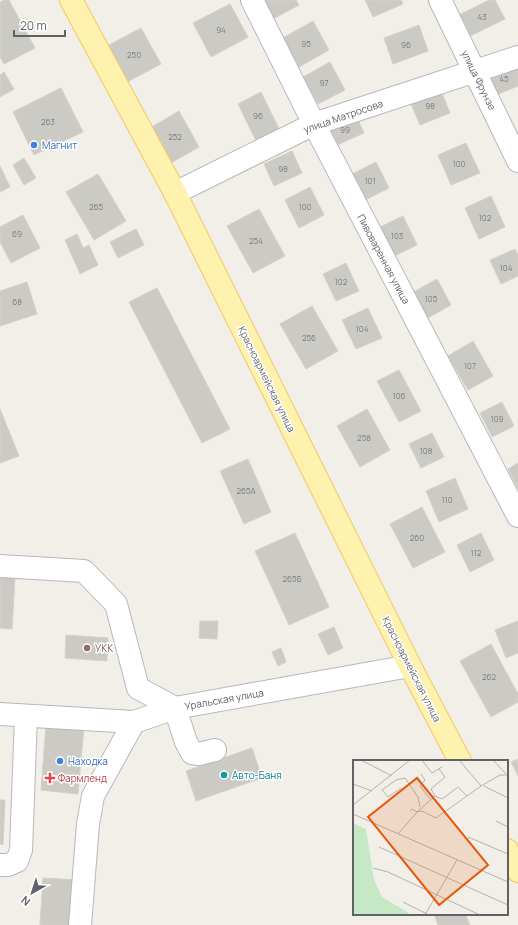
<svg xmlns="http://www.w3.org/2000/svg" width="518" height="925" viewBox="0 0 518 925" font-family="Manrope,sans-serif">
	<rect width="100%" height="100%" fill="#f1efe8"/>
	<path fill="#cccac5" stroke="#d6d1c6" d="M4 0H9L35 48 4 64 0 57V2Z
		M263 0H296L299 5 273 19Z
		M365 0H401L403 4 373 17Z
		M489 0H495L505 19 470 36 459 15Z
		M230 4 248 37 211 57 193 23Z
		M313 21 329 50 299 67 283 38Z
		M419 25 428 51 393 64 384 38Z
		M141 28 161 64 127 82 107 46Z
		M518 59V86L496 95 486 72Z
		M330 62 345 90 318 104 303 77Z
		M4 72 14 89 0 97V75Z
		M439 86 450 113 420 125 409 99Z
		M61 88 83 132 34 155 13 112Z
		M261 92 279 129 256 141 238 104Z
		M179 111 199 147 171 163 150 128Z
		M356 115 364 133 335 146 327 128Z
		M466 143 480 173 451 185 438 155Z
		M292 151 302 173 274 186 264 164Z
		M24 158 36 178 24 185 13 165Z
		M376 162 389 188 363 201 350 175Z
		M0 166 10 187 0 192Z
		M98 174 126 221 94 240 66 192Z
		M310 187 324 215 299 228 285 200Z
		M491 196 505 227 479 239 465 208Z
		M259 209 285 256 253 273 227 226Z
		M23 215 40 248 11 263 0 242V227Z
		M403 216 417 245 392 257 378 228Z
		M136 229 144 245 118 258 110 242Z
		M77 234 83 248 89 245 98 265 80 274 65 240Z
		M515 249 518 255V276L501 284 490 260Z
		M346 263 359 291 336 301 323 274Z
		M437 279 451 305 426 319 412 293Z
		M27 282 37 314 0 326V291Z
		M157 288 230 429 202 443 129 302Z
		M312 306 338 351 306 369 280 324Z
		M368 308 382 338 356 349 342 320Z
		M473 341 493 376 468 390 448 356Z
		M399 370 421 411 399 422 377 381Z
		M502 402 514 426 492 437 480 413Z
		M0 409 19 456 0 463Z
		M367 409 390 450 360 467 337 426Z
		M432 433 444 457 421 468 409 444Z
		M248 459 271 512 244 524 220 471Z
		M518 463V488L508 469Z
		M455 478 468 509 439 522 426 491Z
		M422 507 445 552 413 568 390 524Z
		M295 533 329 607 289 625 255 551Z
		M481 533 494 560 470 572 457 545Z
		M0 577 15 578 12 629 0 628Z
		M200 621H218L217 639 199 638Z
		M518 621V653L506 658 495 630Z
		M334 627 343 648 328 655 318 634Z
		M66 635 108 638 107 661 65 658Z
		M491 644 518 694V702L491 717 460 661Z
		M281 648 286 662 278 666 272 652Z
		M46 724 84 727 78 794 41 790Z
		M252 748 262 778 196 801 186 771Z
		M518 759V776L511 762Z
		M0 800H5L3 845 0 844Z
		M43 878 79 880 77 925H40Z
		M434 914H465L470 925H438Z"/>
	<g fill="none" stroke-linecap="round" stroke-linejoin="round">
		<defs>
			<path id="minor" d="M252 0 314 124 518 516
				M440 0 518 161
				M175 193 314 124 518 57
				M0 566 84 571 116 604 138 688 175 708 410 666
				M0 714 134 722 175 708 186 742 192 753 199 754 215 750
				M0 865H8L17 861 21 850 26 716
				M80 925 88 824 93 796 134 722"/>
			<path id="major" d="M71 0 175 193 410 666 460 761
				M507 850 518 871"/>
		</defs>
		<use href="#minor" stroke="#b5b8bc" stroke-width="24"/>
		<use href="#major" stroke="#f2c960" stroke-width="24"/>
		<use href="#minor" stroke="#fff" stroke-width="22"/>
		<use href="#major" stroke="#fff2af" stroke-width="22"/>
	</g>
	<g fill="#3f7fe0" stroke="#fff" stroke-width="1.5">
		<circle cx="34" cy="145" r="4"/>
		<circle cx="60" cy="761" r="4"/>
	</g>
	<circle fill="#8d6e63" stroke="#fff" stroke-width="1.5" cx="87" cy="648" r="4"/>
	<circle fill="#0f9aa8" stroke="#fff" stroke-width="1.5" cx="224" cy="775" r="4"/>
	<path fill="#e0444e" stroke="#fff" stroke-width="1.5" d="M48 772h4v4h4v4h-4v4h-4v-4h-4v-4h4z"/>
	<g text-anchor="middle" stroke-width="3" stroke-linejoin="round" paint-order="stroke">
		<g font-size="8" fill="#7a7d7f">
			<text x="482" y="20">43</text>
			<text x="221" y="33">94</text>
			<text x="306" y="47">95</text>
			<text x="406" y="48">96</text>
			<text x="134" y="58">250</text>
			<text x="504" y="82">45</text>
			<text x="324" y="86">97</text>
			<text x="430" y="109">98</text>
			<text x="258" y="119">96</text>
			<text x="48" y="125">263</text>
			<text x="345" y="133">99</text>
			<text x="175" y="140">252</text>
			<text x="459" y="167">100</text>
			<text x="283" y="172">98</text>
			<text x="370" y="184">101</text>
			<text x="96" y="210">265</text>
			<text x="305" y="210">100</text>
			<text x="485" y="221">102</text>
			<text x="17" y="237">69</text>
			<text x="397" y="239">103</text>
			<text x="256" y="244">254</text>
			<text x="506" y="271">104</text>
			<text x="341" y="285">102</text>
			<text x="431" y="302">105</text>
			<text x="17" y="305">68</text>
			<text x="362" y="332">104</text>
			<text x="309" y="341">256</text>
			<text x="470" y="369">107</text>
			<text x="399" y="399">106</text>
			<text x="497" y="422">109</text>
			<text x="364" y="441">258</text>
			<text x="426" y="454">108</text>
			<text x="246" y="494">265А</text>
			<text x="447" y="503">110</text>
			<text x="417" y="541">260</text>
			<text x="476" y="556">112</text>
			<text x="292" y="582">265Б</text>
			<text x="489" y="680">262</text>
		</g>
		<g font-size="10" fill="#5f6368" stroke="#fff">
			<text transform="translate(479 80) rotate(64)" y="4">улица Фрунзе</text>
			<text transform="translate(343 116) rotate(-19)" y="4">улица Матросова</text>
			<text transform="translate(384 259) rotate(62)" y="4">Пивоваренная улица</text>
			<text transform="translate(267 379) rotate(64)" y="4">Красноармейская улица</text>
			<text transform="translate(412 669) rotate(63)" y="4">Красноармейская улица</text>
			<text transform="translate(224 699) rotate(-10)" y="4">Уральская улица</text>
		</g>
		<g font-size="10" fill="#366cbe" stroke="#fff" text-anchor="start">
			<text x="42" y="149">Магнит</text>
			<text x="68" y="765">Находка</text>
		</g>
		<g font-size="10" fill="#785e54" stroke="#fff" text-anchor="start">
			<text x="95" y="652">УКК</text>
		</g>
		<g font-size="10" fill="#0d838f" stroke="#fff" text-anchor="start">
			<text x="232" y="779">Авто-Баня</text>
		</g>
		<g font-size="10" fill="#be3a42" stroke="#fff" text-anchor="start">
			<text x="58" y="782">Фармленд</text>
		</g>
	</g>
	<g transform="translate(353 760)">
		<rect width="155" height="155" fill="#f1efe8"/>
		<path d="M0 63 13 69 21 120 29 137 56 153 55 155H0Z" fill="#c5e8c5"/>
		<path fill="none" stroke="#b3b3b1" stroke-width="1" d="M8 0 39 16M69 0 79 13 89 7M106 0 128 26M140 0 153 14M68 14 72 20 67 26 77 39M0 24 19 31M131 26 155 38M48 28 35 37 29 30 43 20 52 18 65 37 67 47M82 36 78 29 92 17 86 9M0 45 57 0M57 51 59 49 64 52 82 36 89 39 105 27 114 36M0 54 155 122M143 61 155 67M45 74 64 52 69 51 83 58 128 26 147 15H155M115 77 155 94M26 87 155 145M20 108 35 112 127 155M50 142 76 155M73 153 104 100"/>
		<path fill="#e8590c" fill-opacity="0.15" stroke="#e8590c" stroke-width="2" d="M64 18 135 105 86 145 15 57Z"/>
		<rect width="155" height="155" fill="none" stroke="#5f6368" stroke-width="2"/>
	</g>
	<g transform="translate(32 893) rotate(219)" stroke="#ffffff" stroke-width="3" paint-order="stroke">
	<path d="M0-3L7 15L0 10L-7 15Z" fill="#5f6368"/>
	<text y="-6" font-size="11" font-weight="bold" text-anchor="middle" fill="#5f6368">N</text>
	</g>
	<path d="M14 30v6h51v-6" fill="none" stroke="#5f6368" stroke-width="2"/>
	<text x="20" y="30" font-size="12" fill="#5f6368" stroke="#ffffff" stroke-width="3" paint-order="stroke">20 m</text>
</svg>
